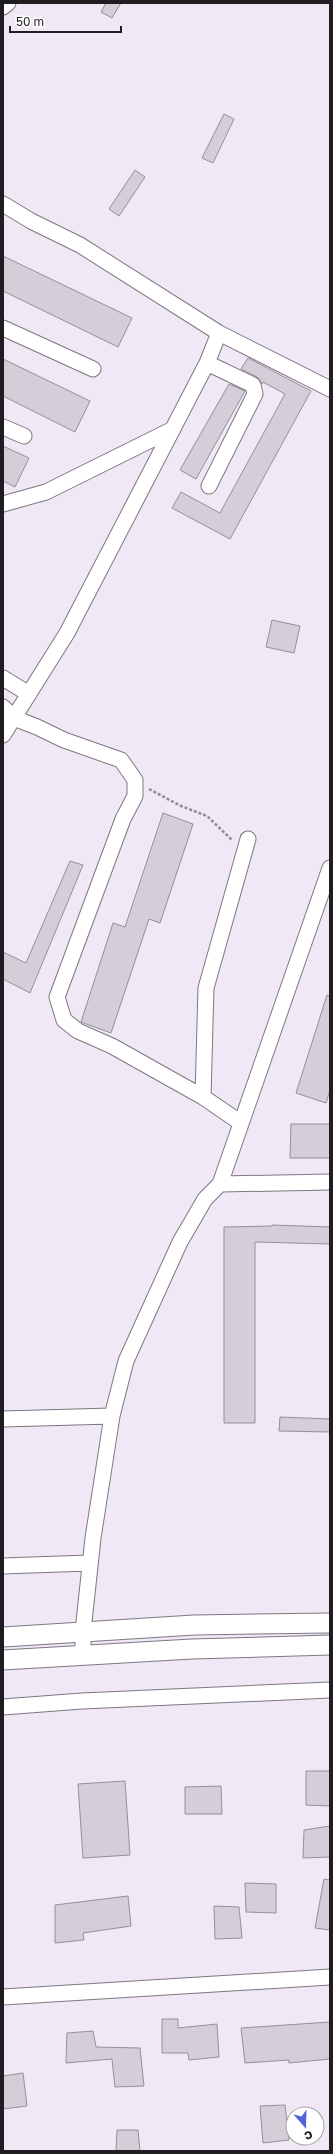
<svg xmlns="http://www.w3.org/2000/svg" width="333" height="2154" viewBox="0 0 333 2154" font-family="'Golos Text',sans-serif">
	<rect width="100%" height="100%" fill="#f0e8f4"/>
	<path fill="#d5cdd8" stroke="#968f9a" d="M106 3H121L112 18 101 12Z
		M224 114 234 119 213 163 202 158Z
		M135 170 145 177 119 216 109 209Z
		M3 256 132 318 118 347 3 291Z
		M248 358 311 391 230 539 172 508 181 492 220 513 285 394 263 382 262 384 257 377 241 369Z
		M3 359 90 401 75 432 3 396Z
		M229 384 245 391 196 479 180 470Z
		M3 446 29 458 15 487 3 481Z
		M272 620 300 626 294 653 266 647Z
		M163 813 193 824 160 923 149 919 111 1033 81 1022 113 923 125 927Z
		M70 861 83 865 30 993 3 979V952L26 963Z
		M327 995 330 996V1090L326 1103 296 1093Z
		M291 1124H330V1158H290Z
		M272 1225 330 1227V1244L255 1242V1423H224V1227L272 1226Z
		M280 1417 330 1419V1432L279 1431Z
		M306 1771H330V1806L306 1805Z
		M125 1781 130 1855 83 1858 78 1784Z
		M221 1786 222 1814H185V1787Z
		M330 1826V1857L303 1858 304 1830Z
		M324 1879 330 1880V1930L315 1928Z
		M245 1883 276 1884V1913L246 1912Z
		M128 1896 131 1926 83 1933 84 1940 55 1943V1905Z
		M214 1906 239 1907 242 1938 215 1939Z
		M162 2019H178V2028L217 2024 219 2057 189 2060 188 2053H162Z
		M330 2022V2059L289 2063V2060L245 2063 241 2028Z
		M93 2031 96 2047 140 2048 144 2086 115 2087 112 2059 66 2063 67 2033Z
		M23 2073 27 2106 3 2109V2076Z
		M285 2105 289 2140 263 2143 260 2106Z
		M117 2130H138L140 2151H116Z"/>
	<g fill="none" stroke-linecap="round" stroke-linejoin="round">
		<defs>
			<path id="minor" d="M3 7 8 3
				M3 204 31 221 80 245 219 333
				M3 328 93 369
				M207 363 253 385 255 394 209 486
				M3 427 24 436
				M3 504 46 492 173 429
				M3 678 29 694
				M3 707 14 718 37 727 64 740 121 760 135 780V796L123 819 57 997 64 1020 78 1031 112 1046 203 1097
				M3 735 67 633 207 363 219 333 330 389
				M241 1123 203 1097 206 988 248 839
				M220 1184 330 868
				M3 1419 112 1416
				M3 1566 89 1563
				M83 1655V1631L93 1538 112 1416 126 1361 180 1242 205 1199 220 1184 330 1182
				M3 1707 82 1701 330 1690
				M3 1997 330 1977"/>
			<path id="major" d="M3 1637 194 1625 330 1623
				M3 1660 192 1649 330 1645"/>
		</defs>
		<use href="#minor" stroke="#7e7782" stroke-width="17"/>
		<use href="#major" stroke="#7e7782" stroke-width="21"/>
		<path stroke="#918c94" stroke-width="2.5" stroke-dasharray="3 2" stroke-linecap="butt" d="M149 789 181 806 207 816 232 840"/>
		<use href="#minor" stroke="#fff" stroke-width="15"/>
		<use href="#major" stroke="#fff" stroke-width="19"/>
	</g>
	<rect width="333" height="2154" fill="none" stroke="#1f1d21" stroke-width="8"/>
	<g transform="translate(305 2126) rotate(160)"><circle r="19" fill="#ffffff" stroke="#a5a5a6"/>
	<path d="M0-3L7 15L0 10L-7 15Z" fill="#5065da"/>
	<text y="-6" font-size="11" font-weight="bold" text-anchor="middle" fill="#1f1d21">С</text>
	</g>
	<path d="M10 26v6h111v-6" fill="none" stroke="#1f1d21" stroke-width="2"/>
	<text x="16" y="26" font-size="12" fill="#1f1d21" stroke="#ffffff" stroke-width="3" paint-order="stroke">50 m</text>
</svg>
